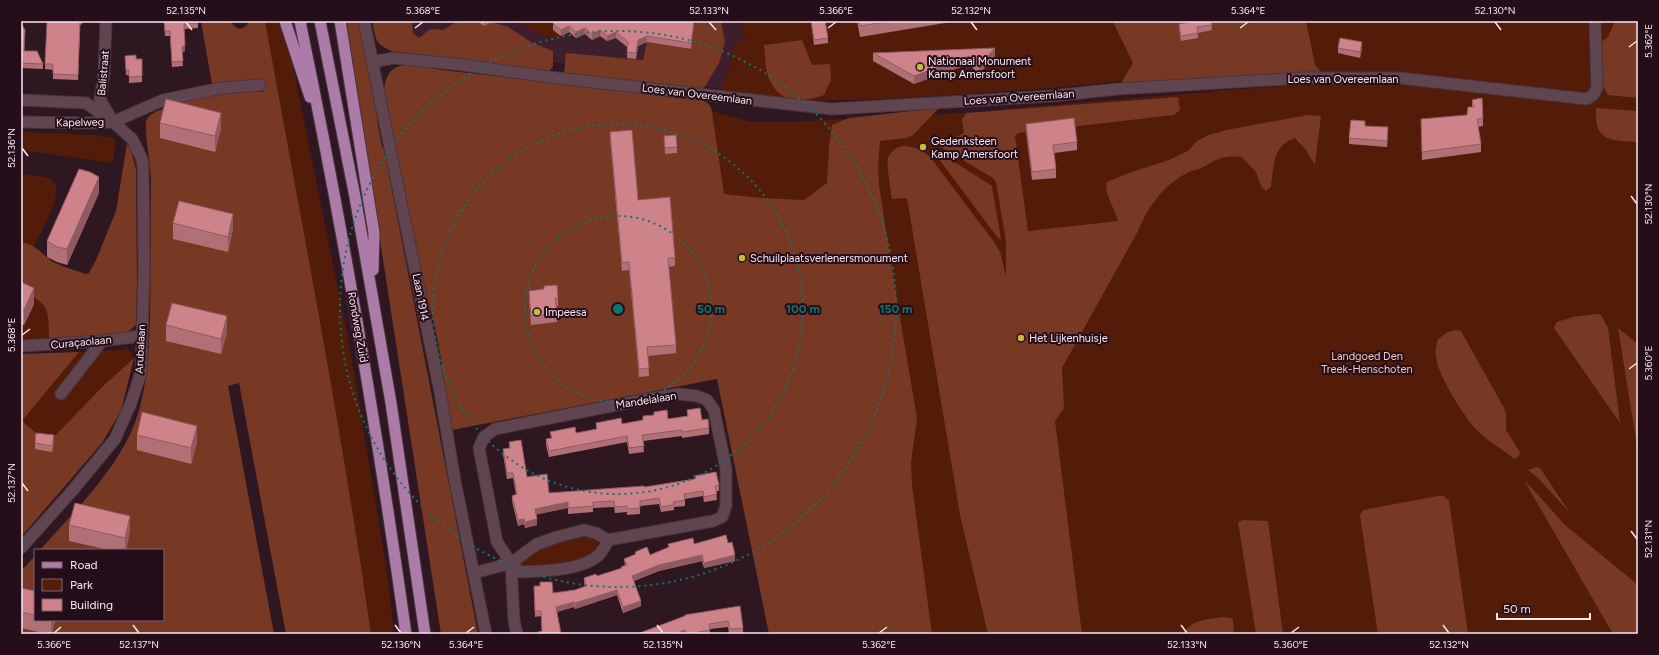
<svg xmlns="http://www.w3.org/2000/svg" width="1659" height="655" viewBox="0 0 1659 655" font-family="Figtree,sans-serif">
	<rect width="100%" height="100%" fill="#2f1722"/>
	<path fill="#3c1e2d" d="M407 21H742L752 94 410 39Z"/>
	<path fill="#531c09" d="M265 21H283L292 61 350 349 388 578 394 634H371C342 429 302 225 265 21Z
		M515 21H554L561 36 560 40 540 34Z
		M742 21H1638V634H772L696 107 751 122H787L1003 111V109L1314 83 1165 76 1064 87 951 95 860 100H753L752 94 749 95 723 92 722 89 728 72 735 42 745 41Z
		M21 132 93 135 114 138 115 145 113 163 21 150Z
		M28 174C35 176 49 176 54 182 64 193 40 234 34 246L25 243H21V176Z
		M21 291C50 304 48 308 49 339H21Z
		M128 349 134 358 102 387 48 443 22 421 79 352Z
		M592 535 597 540 598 549C578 567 548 565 522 568L517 565 534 551 568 537Z"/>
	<path fill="#773824" d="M201 21H231C235 29 240 31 247 25L248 21H265C302 225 342 429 371 634H286L239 383 228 386 274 634H21V571L35 556V620H163V550H40C70 516 103 484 125 444 147 405 148 361 150 318 151 271 150 225 151 178 151 167 143 125 147 119 155 105 221 93 238 92 246 91 255 92 263 92L264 80 212 84Z
		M346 21H360L378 117 377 120 382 147 384 149 478 634H441Z
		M372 21H415L412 24 413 33 419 38C424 35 427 30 432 29 436 29 439 30 442 30 452 28 457 15 468 24L477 21 484 26 492 22 508 27 531 42 553 51V66L549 72 391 51C374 43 376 38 372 21Z
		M697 21H721L725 42 719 63 704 88 697 90 564 74 566 53 643 60 647 42 691 49 694 25Z
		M1120 21H1306L1315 65 1322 73 1117 90 1133 63 1113 22Z
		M1615 21H1638V98L1608 95 1601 83 1599 44 1608 37Z
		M802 40 812 65 830 64 831 80 824 95C798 104 776 103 767 73 765 64 765 54 764 45Z
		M408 64 442 70 699 99C707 102 711 104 712 112L724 194 761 198 804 200 827 183 829 146 832 125 849 118 939 108 913 135 906 138 880 141 878 168 879 185 893 276 917 418 911 462 912 485 932 634H769L717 379 452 430 440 375 442 364 434 322 424 288 384 89C387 72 391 67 408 64Z
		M1178 97 1180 110 1174 115 1018 133 1015 136 1028 231 1118 221C1115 209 1103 192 1107 182L1129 173 1169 160 1188 151 1197 141 1209 135 1226 130 1308 115 1321 116 1315 165 1306 150 1295 138C1272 146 1274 166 1271 187L1266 191 1261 186 1256 172 1242 157C1233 156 1223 156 1214 161 1210 163 1206 166 1201 168 1197 170 1193 170 1189 172 1164 184 1148 207 1138 231L1062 368 1064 408 1055 421 1082 634H988L960 515 907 198 892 199C891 191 886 163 888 158 891 151 897 146 905 146 915 147 922 150 930 157L994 242 1000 252 1006 276V241L996 182 993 178 939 146 964 133 962 120 966 113Z
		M1596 108 1638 111V142C1610 140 1594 142 1596 108Z
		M127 144 131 150 136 169 137 281 136 325 128 332 115 335 49 339C48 308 50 304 21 291V243C35 242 42 255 53 262 63 267 75 270 86 274L89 273 96 260 116 211Z
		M937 151 992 186 1001 239 998 238 991 229 936 155Z
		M1597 314 1601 315 1608 328 1620 423 1554 328 1557 322 1573 317Z
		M1618 328 1638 344V456L1636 440Z
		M1456 330 1461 331 1504 408 1506 414V430L1520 452 1519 456 1514 459C1504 450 1492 444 1482 435 1467 423 1438 376 1436 357 1435 351 1436 345 1438 339L1448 332Z
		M79 352 22 421 48 443 102 387 134 358 121 411 102 443 21 537V354Z
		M1537 467 1540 468 1570 513 1539 479 1528 470Z
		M1525 482 1531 487 1565 525 1638 585V634H1613Z
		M1438 496H1444L1449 501 1468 634H1378L1360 515 1363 510Z
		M1243 520 1268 521 1283 634H1256L1238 522Z
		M1224 617 1231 618 1233 620 1234 634H1184C1189 619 1211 619 1224 617Z"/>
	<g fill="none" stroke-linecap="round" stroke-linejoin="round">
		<defs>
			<path id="minor" d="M106 21 104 73 100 100 111 118
				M364 21 440 392 455 481 486 634
				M372 62 394 58 463 65 557 78 832 109 1051 96 1118 89 1303 78H1399L1587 99 1593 95 1597 88 1595 21
				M21 100 86 103 113 122 132 139 141 157 143 164 144 274 141 372 131 403 115 439 72 491 21 548
				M21 122 86 123 113 122 163 100 221 88 260 85
				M21 346 102 341 141 336
				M61 394 102 341
				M511 563 514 621 517 634
				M474 573 511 563 537 544 557 537 584 530 596 533 608 540C606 545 603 550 600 554 583 571 543 571 520 572L511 563 497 542 479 448 484 437 495 429 642 400 679 394 697 396 707 400 714 410 726 469V506L722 517 713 521 608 540"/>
			<path id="primary" d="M285 21 310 97
				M300 21C342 224 377 428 406 634
				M320 21 355 197 391 403 425 634
				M340 21 374 233 373 270"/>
		</defs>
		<use href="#minor" stroke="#48353e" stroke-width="13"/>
		<use href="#primary" stroke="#48353e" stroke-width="13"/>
		<use href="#minor" stroke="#604551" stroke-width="11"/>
		<use href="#primary" stroke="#ad7ba7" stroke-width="11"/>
	</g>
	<path fill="#b17076" d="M82 21V24L80 25 78 80 53 79V70L45 69V64Z
		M164 21H198V28L184 29 185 51 182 52 183 66 172 67 170 36H165Z
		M477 21H492V22L484 26Z
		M811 21H825L828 38V43L814 45Z
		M857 21H957L860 37Z
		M1190 21H1211L1212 30 1198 33V38L1181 41 1179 30V24L1190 23Z
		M21 23 24 51 43 64V69L21 68Z
		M553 24 694 25 691 49 647 42 638 46 636 59 627 58V47L616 38 607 41 600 36 592 40 585 34 576 38 569 32 561 36 553 30Z
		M1338 48H1362L1360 58 1338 53Z
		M873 53 995 56 979 74 969 64 914 84 873 61Z
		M125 56 136 59H142V82L129 83V75H126Z
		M1472 100 1483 118V126L1478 127 1481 144V152L1422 160 1421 127 1467 115 1472 107Z
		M160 123 221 128 215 152 160 138Z
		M1026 124 1077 142V150L1054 153 1056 169V178L1032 180 1026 132Z
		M1365 126 1388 133 1387 147 1349 144V138Z
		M610 132 638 200 675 258V266L668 267 676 345V353L648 356 649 376 639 377 629 270 622 271 610 140Z
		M664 136 677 147V153L665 154Z
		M99 193 67 265 57 262 47 257V241Z
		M173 223 233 229 228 252 173 239Z
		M21 282 34 304 24 325 21 324Z
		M529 291 558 298V306L556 307 557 322 531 325 529 299Z
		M166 325 227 332 221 354 166 341Z
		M687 410 702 420 709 428V434L682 438V436L643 441 644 452 629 454 627 442 549 457 546 445V439L551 438 550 432 576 433 596 429V423L622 424 643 420V416L668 419 687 416Z
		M137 435 197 442 191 464 137 450Z
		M54 441 52 452 35 449V443Z
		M509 442 527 477 549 493 645 487 694 479V476L719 485V491H716L717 500 704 502 703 496 685 499V506L674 507V510L661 512 659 504 640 506V514L627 515V512L615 513 614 507 593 508V512L568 514V508L536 514 537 525 525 528 524 524 518 526 512 501V496L516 495 513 478 507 479 503 454V449L509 448Z
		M69 525 130 531 126 550H109L69 541Z
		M728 543 735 561 704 568 702 561 659 571 634 581 641 606 623 613 617 595 575 609 574 607 557 612 561 634H538V632L542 631 541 616 535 617 534 592 553 593 575 590 585 587 584 583V578L597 576 621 569V567L625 565 624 559 635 555V552L650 555 668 548V544H694Z
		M21 588 35 591V620H55L52 634H47L21 628Z
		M740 606 743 628V633L729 634 728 627 710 629V634H637L685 616V615Z"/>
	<path fill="#905b60" d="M468 21H475L468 24Z
		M484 21H492V22L484 26Z
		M694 21V25L691 49V43Z
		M569 26V32L561 36V30Z
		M585 28V34L576 38V32Z
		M600 30V36L592 40V34Z
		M616 32V38L607 41V36Z
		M647 36V42L638 46 636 59 638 40Z
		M1362 42V48L1360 58V52Z
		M185 45V51L182 53V47Z
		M995 48V56L979 74V66Z
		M969 56V64L914 84V76Z
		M221 113V128L215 152V136Z
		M99 177V193L67 265V249Z
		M233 214V229L228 252V237Z
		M34 288V304L24 325V310Z
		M227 316V332L221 354V339Z
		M197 426V442L191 464V448Z
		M568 502V508L535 515V509Z
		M130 516V531L126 550H125V538Z
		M524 519V524L518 526V520Z
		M537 519V525L525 528V522Z
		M702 555V561L659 571 632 581V576L659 565Z
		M735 555V561L704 568V563Z
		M617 590V595L575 609V603Z
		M641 601V606L623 613V607Z
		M574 602V607L556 612V607Z
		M51 620H55L52 634H51Z
		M685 630V634H674Z"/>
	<path fill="#ce8289" stroke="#905b60" d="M47 21H80L78 75 53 74V64H45Z
		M164 21H198V23L184 24 185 45 182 47 183 61 172 62 170 31H165Z
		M554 21H694L691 43 647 36 638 40 636 53 627 52 628 42 616 32 607 36 600 30 592 34 585 28 576 32 569 26 561 30 553 24Z
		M811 21H825L828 38 814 40Z
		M859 21H891L860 26Z
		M1191 21H1211L1212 25 1197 27 1198 33 1181 36 1179 24 1191 22Z
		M21 23 25 30 24 51H37L43 64 21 63Z
		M1340 38 1362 42 1360 52 1338 48Z
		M995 48 979 66 969 56 914 76 873 53Z
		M136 55V59H142V76L129 77V70H126L125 56Z
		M1482 98 1483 118 1477 119 1481 144 1422 152 1421 119 1467 115 1468 107H1474L1472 100Z
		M166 99 221 113 215 136 160 123Z
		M1074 118 1077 142 1053 145 1056 169 1032 172 1026 124Z
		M1351 120 1365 121V126L1388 127 1387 141 1349 138Z
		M632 130 638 200 670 197 675 258H668L676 345 647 347 649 368 639 369 629 262 622 263 610 132Z
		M676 135 677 147 665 148 664 136Z
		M79 169 90 172 99 177 67 249 57 247 47 241Z
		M179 201 233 214 228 237 173 223Z
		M21 282 34 288 24 310 21 308Z
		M557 285 558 298H555L557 314 531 316 529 291 544 289V286Z
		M172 303 227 316 221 339 166 325Z
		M700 408 702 420 708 419 709 428 682 432V430L642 435 644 446 629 448 627 436 549 451 546 439 552 438 550 432 575 427 576 433 597 429 596 423 621 418 622 424 643 420V416L654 415V412L667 410 668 419 688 416 687 410Z
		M142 412 197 426 191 448 137 435Z
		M36 433 54 435 52 446 35 443Z
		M521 440 527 477 547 474 549 493 644 486 645 487 695 479 694 476 716 472 719 485 715 486 717 494 704 497 703 491 684 494 685 500 673 502 674 505 661 507 659 498 640 501V508L627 509V506L615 507 614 501 593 502V506L568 508V502L535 509 537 519 525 522 524 519 518 520 512 496 517 494 513 473H507L503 449 510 448 509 442Z
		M75 503 130 516 125 538 69 525Z
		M726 535 728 543 732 542 735 555 704 563 702 555 659 565 632 576 641 601 623 607 617 590 575 603 574 602 556 607 561 634H539L538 632 542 631 541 611H535L534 586H540V582H552L553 593 575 590 586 586 584 578 596 574 597 576 622 568 621 567 627 565 624 559 636 554 635 552 647 547 650 555 669 547 668 544 693 538 694 544Z
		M21 588 35 591V615L21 612Z
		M740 606 743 628 730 629 728 621 709 624 710 630 698 632 699 634H686L685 630 674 634H637L685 616V615Z"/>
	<path fill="none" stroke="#f9e8ef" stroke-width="1.5" d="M186 22 192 30M709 22 716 30M971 22 977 30M1495 22 1501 30M415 28 423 22M828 28 836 22M1240 28 1248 22M1629 47 1637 41M22 148 28 156M1631 196 1637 204M22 335 30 329M1629 369 1637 363M22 483 28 491M1631 531 1637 539M133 625 139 633M395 625 401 633M657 625 663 633M1181 625 1187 633M1443 625 1449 633M54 633 61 627M466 633 474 627M879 633 887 627M1291 633 1299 627"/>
	<g fill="none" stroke="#0f766e" stroke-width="2" stroke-dasharray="2 4">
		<circle cx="618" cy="309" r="93"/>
		<circle cx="618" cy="309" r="185"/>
		<circle cx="618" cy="309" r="278"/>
	</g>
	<g fill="#bebf42" stroke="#250e19" stroke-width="1.5">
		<circle cx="920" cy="67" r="4"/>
		<circle cx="923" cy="147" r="4"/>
		<circle cx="742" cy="258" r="4"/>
		<circle cx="537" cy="312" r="4"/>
		<circle cx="1021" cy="338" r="4"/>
	</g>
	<g text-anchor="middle" stroke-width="4" stroke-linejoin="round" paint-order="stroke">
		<g font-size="11" fill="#f9e8ef" stroke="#250e19" text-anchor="start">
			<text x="928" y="65">Nationaal Monument<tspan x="928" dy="13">Kamp Amersfoort</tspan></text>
			<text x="931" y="145">Gedenksteen<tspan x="931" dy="13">Kamp Amersfoort</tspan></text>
			<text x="750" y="262">Schuilplaatsverlenersmonument</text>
			<text x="545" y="316">Impeesa</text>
			<text x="1029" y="342">Het Lijkenhuisje</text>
		</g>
		<g font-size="11" fill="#f9e8ef" stroke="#250e19">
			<text transform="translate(103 73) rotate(-85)" y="4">Balistraat</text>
			<text x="1343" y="83">Loes van Overeemlaan</text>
			<text transform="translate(697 94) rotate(7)" y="4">Loes van Overeemlaan</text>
			<text transform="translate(1019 97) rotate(-4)" y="4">Loes van Overeemlaan</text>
			<text transform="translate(80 122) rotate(-1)" y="4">Kapelweg</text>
			<text transform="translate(421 297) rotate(79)" y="4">Laan 1914</text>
			<text transform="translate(358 327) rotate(80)" y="4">Rondweg Zuid</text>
			<text transform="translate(81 342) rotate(-5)" y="4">Curaçaolaan</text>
			<text transform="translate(140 349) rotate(-87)" y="4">Arubalaan</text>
			<text transform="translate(646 400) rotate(-9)" y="4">Mandelalaan</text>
		</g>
		<g font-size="11" fill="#f2cabd" stroke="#250e19">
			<text x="1367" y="360">Landgoed Den<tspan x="1367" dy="13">Treek-Henschoten</tspan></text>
		</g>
	</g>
	<circle cx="618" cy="309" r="6" fill="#0f766e" stroke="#250e19" stroke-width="2"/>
	<g font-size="12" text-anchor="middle" font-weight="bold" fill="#0f766e" stroke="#250e19" stroke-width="4" stroke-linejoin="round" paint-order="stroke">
		<text x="711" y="313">50 m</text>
		<text x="803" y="313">100 m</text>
		<text x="896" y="313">150 m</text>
	</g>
	<rect width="1659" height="655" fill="none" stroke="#250e19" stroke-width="44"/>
	<rect x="34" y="549" width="130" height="72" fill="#250e19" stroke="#7a656f"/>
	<rect x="42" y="562" width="20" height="6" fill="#ad7ba7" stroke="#7a656f"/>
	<text x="70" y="569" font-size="12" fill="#f9e8ef">Road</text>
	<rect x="42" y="579" width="20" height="12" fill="#531c09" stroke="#7a656f"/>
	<text x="70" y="589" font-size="12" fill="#f9e8ef">Park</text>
	<rect x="42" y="599" width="20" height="12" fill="#ce8289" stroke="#7a656f"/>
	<text x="70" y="609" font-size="12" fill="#f9e8ef">Building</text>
	<path d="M1497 613v6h93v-6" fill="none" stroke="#f9e8ef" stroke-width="2"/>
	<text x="1503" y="613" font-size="12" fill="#f9e8ef" stroke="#250e19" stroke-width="3" paint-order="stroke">50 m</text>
	<rect x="22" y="22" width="1615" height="611" fill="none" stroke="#f9e8ef" stroke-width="1.5"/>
	<g font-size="10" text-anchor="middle" fill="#f9e8ef">
		<text x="186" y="14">52.135°N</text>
		<text x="423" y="14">5.368°E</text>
		<text x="709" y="14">52.133°N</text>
		<text x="836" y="14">5.366°E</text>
		<text x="971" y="14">52.132°N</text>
		<text x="1248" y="14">5.364°E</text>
		<text x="1495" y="14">52.130°N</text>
		<text transform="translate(1648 41) rotate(-90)" y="4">5.362°E</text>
		<text transform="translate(11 148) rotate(-90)" y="4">52.136°N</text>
		<text transform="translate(1648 204) rotate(-90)" y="4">52.130°N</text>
		<text transform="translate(11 335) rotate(-90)" y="4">5.368°E</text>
		<text transform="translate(1648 363) rotate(-90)" y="4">5.360°E</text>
		<text transform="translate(11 483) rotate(-90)" y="4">52.137°N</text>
		<text transform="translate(1648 539) rotate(-90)" y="4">52.131°N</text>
		<text x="54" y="648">5.366°E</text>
		<text x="139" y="648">52.137°N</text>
		<text x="401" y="648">52.136°N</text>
		<text x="466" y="648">5.364°E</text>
		<text x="663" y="648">52.135°N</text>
		<text x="879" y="648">5.362°E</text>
		<text x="1187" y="648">52.133°N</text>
		<text x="1291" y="648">5.360°E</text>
		<text x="1449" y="648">52.132°N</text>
	</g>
</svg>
